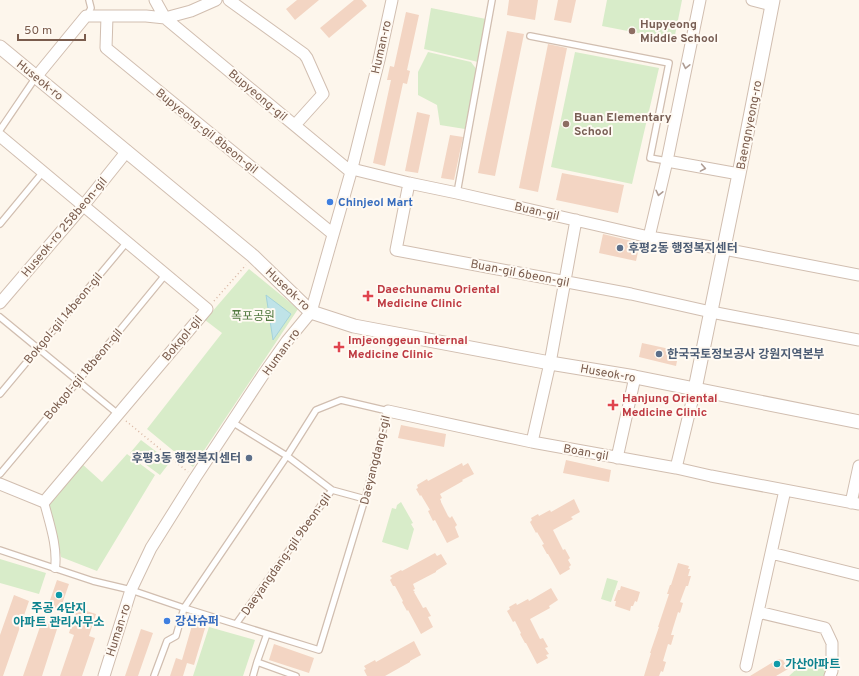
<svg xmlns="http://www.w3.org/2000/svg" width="859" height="676" viewBox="0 0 859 676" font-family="Overpass,'Noto Sans KR',sans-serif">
	<rect width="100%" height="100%" fill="#fdf6ec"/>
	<path fill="#d8ecc9" d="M607 0H682L674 40 602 26Z
		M431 8 486 19 478 62 424 49Z
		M428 52 471 62 477 70 465 129 440 125 437 105 418 95V72Z
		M575 52 659 68 632 184 551 167Z
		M249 269 298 309 193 467 147 429 222 333 205 320Z
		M141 440 170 462 160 475 130 453Z
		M127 454 155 475 97 571 61 557 50 510V500L81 463 102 482Z
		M401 502 413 523 411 524 414 529 408 550 382 542 392 508 396 509 397 505Z
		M0 559 46 573 39 594 0 583Z
		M607 578 618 581 611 602 601 599Z
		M209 627 255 640 243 676H193Z
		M820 657H826L827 671 825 676H789L802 664Z"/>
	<path fill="#bfe3e8" stroke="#a5d3da" d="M266 295 291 314 273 340Z"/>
	<path fill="#f3d5c3" d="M297 0H319L295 20 286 9Z
		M354 0H362L367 6 329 38 320 28Z
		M509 0H538L535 20 507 15Z
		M558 0H576L571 23 554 20Z
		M406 12 419 15 407 70 410 71 407 84 403 83 385 166 373 163 391 80H387L390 66 394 67Z
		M507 31 524 34 495 176 478 173Z
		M548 44 567 48 538 192 519 188Z
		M417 112 430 115 418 173 405 171Z
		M450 135 463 137 454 180 441 178Z
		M562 173 624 185 618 213 556 200Z
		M603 234 640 243 636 261 599 253Z
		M642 343 679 351 676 366 639 357Z
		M401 425 446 434 444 447 398 438Z
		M566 460 611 470 609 482 563 473Z
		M462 463 463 466 468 463 474 474 462 480 463 481 440 494 442 498 440 499 441 501V502L448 516 450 518 452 516 457 525 455 527 459 537 447 543 435 520 433 521 428 511 430 510 421 495 420 496 416 489 418 488 417 485 427 479 428 481Z
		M574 499 580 512 571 517 573 519 553 530 563 550 565 549 570 558 568 560 571 565 569 567 570 569 560 575 548 554H547L542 545 544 544 537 532 536 533 530 522 532 520 531 518 538 514 539 516 550 510 551 512Z
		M435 553 437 556 441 554 447 564 436 571V572L413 584 415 589 413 590 415 592H414L422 606 423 608 426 607 431 616 428 617 433 627 421 634 408 610 407 611 402 602 403 601 395 586H393L390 580 392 578 390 576 401 570 402 571Z
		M678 563 689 566 688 569H690L688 576H691L688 586H686L680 602 683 603 680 613 678 612 673 628 671 635H674L671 645 668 644 663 661 666 662 663 672 661 671 659 676H644L651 653H650L659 627H658L669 594H667L670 585H671Z
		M57 580 69 584 60 610 48 606Z
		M621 586 640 592 637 602 635 601 633 606H631L630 611 615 606 616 601H614L618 590H620Z
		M551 588 558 600 549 606 550 608 530 619 540 639 543 638 548 647 545 648 549 654 546 655 548 658 537 664 526 643H525L520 634 521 633 515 621 513 622 507 611 510 609 509 607 516 603 517 605 528 599 529 601Z
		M14 595 29 601 3 676H0V635Z
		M77 608 96 614 89 636 95 638 82 676H60L74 635 69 633Z
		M42 621 58 626 42 676H23Z
		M193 622 206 625 194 665 187 663 183 676H170L176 658 182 660Z
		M141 629 153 633 138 676H125Z
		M414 641 421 655 410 661V662L385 676H367L364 670 366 669 364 666 375 660 376 662Z
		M274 644 314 658 309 673 269 660Z
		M778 659 783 660 788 669 776 676H750Z"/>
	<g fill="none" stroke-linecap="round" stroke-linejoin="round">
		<defs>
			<path id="service" d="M87 16 91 8 89 0
				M530 36 669 63 650 158 667 161
				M0 130 36 77
				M457 193 492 0
				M0 224 43 172
				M0 317 118 414
				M0 394 127 242
				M232 422 287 456 332 490 365 499
				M0 474 78 381 166 274
				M0 550 93 581 131 590 184 608 319 650 365 499 388 411 341 400 316 410 287 456 184 608 176 636 167 641 154 676
				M236 624 332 490
				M257 662 267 634
				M253 676 257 662 296 676"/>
			<path id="pedestrian" d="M44 502C49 522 58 547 55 568"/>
			<path id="minor" d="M155 0 165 18 351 172
				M229 0 304 54 307 58 323 94 295 125
				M752 0 772 5
				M107 16 106 48 333 234
				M36 77 86 16H146L165 18 191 11 216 0
				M0 136 207 309 44 502 0 484
				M667 161 739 174
				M352 169 409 183 457 193 649 237 724 249 859 275
				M409 183 396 250 631 294 711 312 859 340
				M649 237 667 161 700 0
				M0 303 83 206 127 151
				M388 411 532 442 676 468 711 476 859 504
				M532 442 550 363 576 220
				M617 458 635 377
				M676 468 695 389
				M851 503 859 466
				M771 553 859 575
				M758 612 825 628 832 643V671L830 676
				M746 666 785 490
				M104 676 131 590 151 548 195 478 263 375 287 341 311 312 351 172 379 60 392 0"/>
			<path id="tertiary" d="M0 47 253 256 311 312 354 326 550 363 635 377 859 422
				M695 389 739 174 773 0"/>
		</defs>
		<use href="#service" stroke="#d1beb0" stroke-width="8"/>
		<use href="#pedestrian" stroke="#d1beb0" stroke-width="10"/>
		<use href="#minor" stroke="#d1beb0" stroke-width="13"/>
		<use href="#tertiary" stroke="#d1beb0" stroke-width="15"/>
		<path stroke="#d9b8a5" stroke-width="1.5" stroke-dasharray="1 3" stroke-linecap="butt" d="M214 301 246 265
			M126 421 188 472"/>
		<use href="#service" stroke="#fff" stroke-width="5.5"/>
		<use href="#pedestrian" stroke="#fff" stroke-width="8"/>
		<use href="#minor" stroke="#fff" stroke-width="11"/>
		<use href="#tertiary" stroke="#fff" stroke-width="13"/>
	</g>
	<defs><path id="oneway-chevron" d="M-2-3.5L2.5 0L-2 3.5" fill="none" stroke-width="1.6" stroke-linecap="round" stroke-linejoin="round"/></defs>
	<g stroke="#af9d94">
		<use href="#oneway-chevron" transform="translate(686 66) rotate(102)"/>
		<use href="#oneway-chevron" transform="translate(703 168) rotate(10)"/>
		<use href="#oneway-chevron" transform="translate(659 193) rotate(103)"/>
	</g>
	<g fill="#8d6e63" stroke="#fffaf3" stroke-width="1.5">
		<circle cx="632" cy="31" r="4"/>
		<circle cx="566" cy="124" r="4"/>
	</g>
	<g fill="#3f7fe0" stroke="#fffaf3" stroke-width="1.5">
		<circle cx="330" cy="202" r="4"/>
		<circle cx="167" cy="621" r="4"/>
	</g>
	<g fill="#5c6f8a" stroke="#fffaf3" stroke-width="1.5">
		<circle cx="620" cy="248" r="4"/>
		<circle cx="659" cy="354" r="4"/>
		<circle cx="249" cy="458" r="4"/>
	</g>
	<g fill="#e0444e" stroke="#fffaf3" stroke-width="1.5">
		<path d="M366 290h4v4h4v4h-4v4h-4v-4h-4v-4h4z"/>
		<path d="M337 341h4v4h4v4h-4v4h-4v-4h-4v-4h4z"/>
		<path d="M611 399h4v4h4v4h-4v4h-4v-4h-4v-4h4z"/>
	</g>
	<g fill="#0f9aa8" stroke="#fffaf3" stroke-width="1.5">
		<circle cx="59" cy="595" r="4"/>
		<circle cx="777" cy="664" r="4"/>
	</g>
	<g text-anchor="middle" stroke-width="4" stroke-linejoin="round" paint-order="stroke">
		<g font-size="12" font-weight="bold" fill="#785e54" stroke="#fffaf3" text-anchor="start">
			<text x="640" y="28">Hupyeong<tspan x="640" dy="14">Middle School</tspan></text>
			<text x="574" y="121">Buan Elementary<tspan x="574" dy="14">School</tspan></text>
		</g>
		<g font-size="12" fill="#7a5c4d" stroke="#fffaf3">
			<text transform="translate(381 47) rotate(-77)" y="4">Human-ro</text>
			<text transform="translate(40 80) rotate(39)" y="4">Huseok-ro</text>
			<text transform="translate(258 95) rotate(40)" y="4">Bupyeong-gil</text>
			<text transform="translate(749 125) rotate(-79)" y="4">Baengnyeong-ro</text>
			<text transform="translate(207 131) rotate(39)" y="4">Bupyeong-gil 8beon-gil</text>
			<text transform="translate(537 211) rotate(13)" y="4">Buan-gil</text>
			<text transform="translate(64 227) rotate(-50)" y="4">Huseok-ro 258beon-gil</text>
			<text transform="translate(520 273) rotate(11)" y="4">Buan-gil 6beon-gil</text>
			<text transform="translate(288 289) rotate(43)" y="4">Huseok-ro</text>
			<text transform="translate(63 318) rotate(-50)" y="4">Bokgol-gil 14beon-gil</text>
			<text transform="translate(182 338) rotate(-50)" y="4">Bokgol-gil</text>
			<text transform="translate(281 352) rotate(-54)" y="4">Human-ro</text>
			<text transform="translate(608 373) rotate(10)" y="4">Huseok-ro</text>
			<text transform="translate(83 374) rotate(-50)" y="4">Bokgol-gil 18beon-gil</text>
			<text transform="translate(586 452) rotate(10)" y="4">Boan-gil</text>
			<text transform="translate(375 460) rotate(-76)" y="4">Daeyangdang-gil</text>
			<text transform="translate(286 554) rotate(-55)" y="4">Daeyangdang-gil 9beon-gil</text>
			<text transform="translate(118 630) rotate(-72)" y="4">Human-ro</text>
		</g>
		<g font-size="12" font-weight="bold" fill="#366cbe" stroke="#fffaf3" text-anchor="start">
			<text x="338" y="206">Chinjeol Mart</text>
			<text x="175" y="625">강산슈퍼</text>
		</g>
		<g font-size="12" font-weight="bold" fill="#4e5e75" stroke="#fffaf3" text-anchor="start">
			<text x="628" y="252">후평2동 행정복지센터</text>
			<text x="667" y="358">한국국토정보공사 강원지역본부</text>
			<text x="241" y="462" text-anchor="end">후평3동 행정복지센터</text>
		</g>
		<g font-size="12" font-weight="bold" fill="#be3a42" stroke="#fffaf3" text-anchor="start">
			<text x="377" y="293">Daechunamu Oriental<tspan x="377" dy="14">Medicine Clinic</tspan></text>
			<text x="348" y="344">Imjeonggeun Internal<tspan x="348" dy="14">Medicine Clinic</tspan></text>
			<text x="622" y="402">Hanjung Oriental<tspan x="622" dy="14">Medicine Clinic</tspan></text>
		</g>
		<g font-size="12" fill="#537a41" stroke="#fffaf3">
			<text x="253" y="320">폭포공원</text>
		</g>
		<g font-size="12" font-weight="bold" fill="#0d838f" stroke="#fffaf3">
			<text x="59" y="612">주공 4단지<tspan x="59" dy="14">아파트 관리사무소</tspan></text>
			<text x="785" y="668" text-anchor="start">가산아파트</text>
		</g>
	</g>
	<path d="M18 34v6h67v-6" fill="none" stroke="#7a5c4d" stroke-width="2"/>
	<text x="24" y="34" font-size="12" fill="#7a5c4d" stroke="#fffaf3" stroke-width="3" paint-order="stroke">50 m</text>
</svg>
